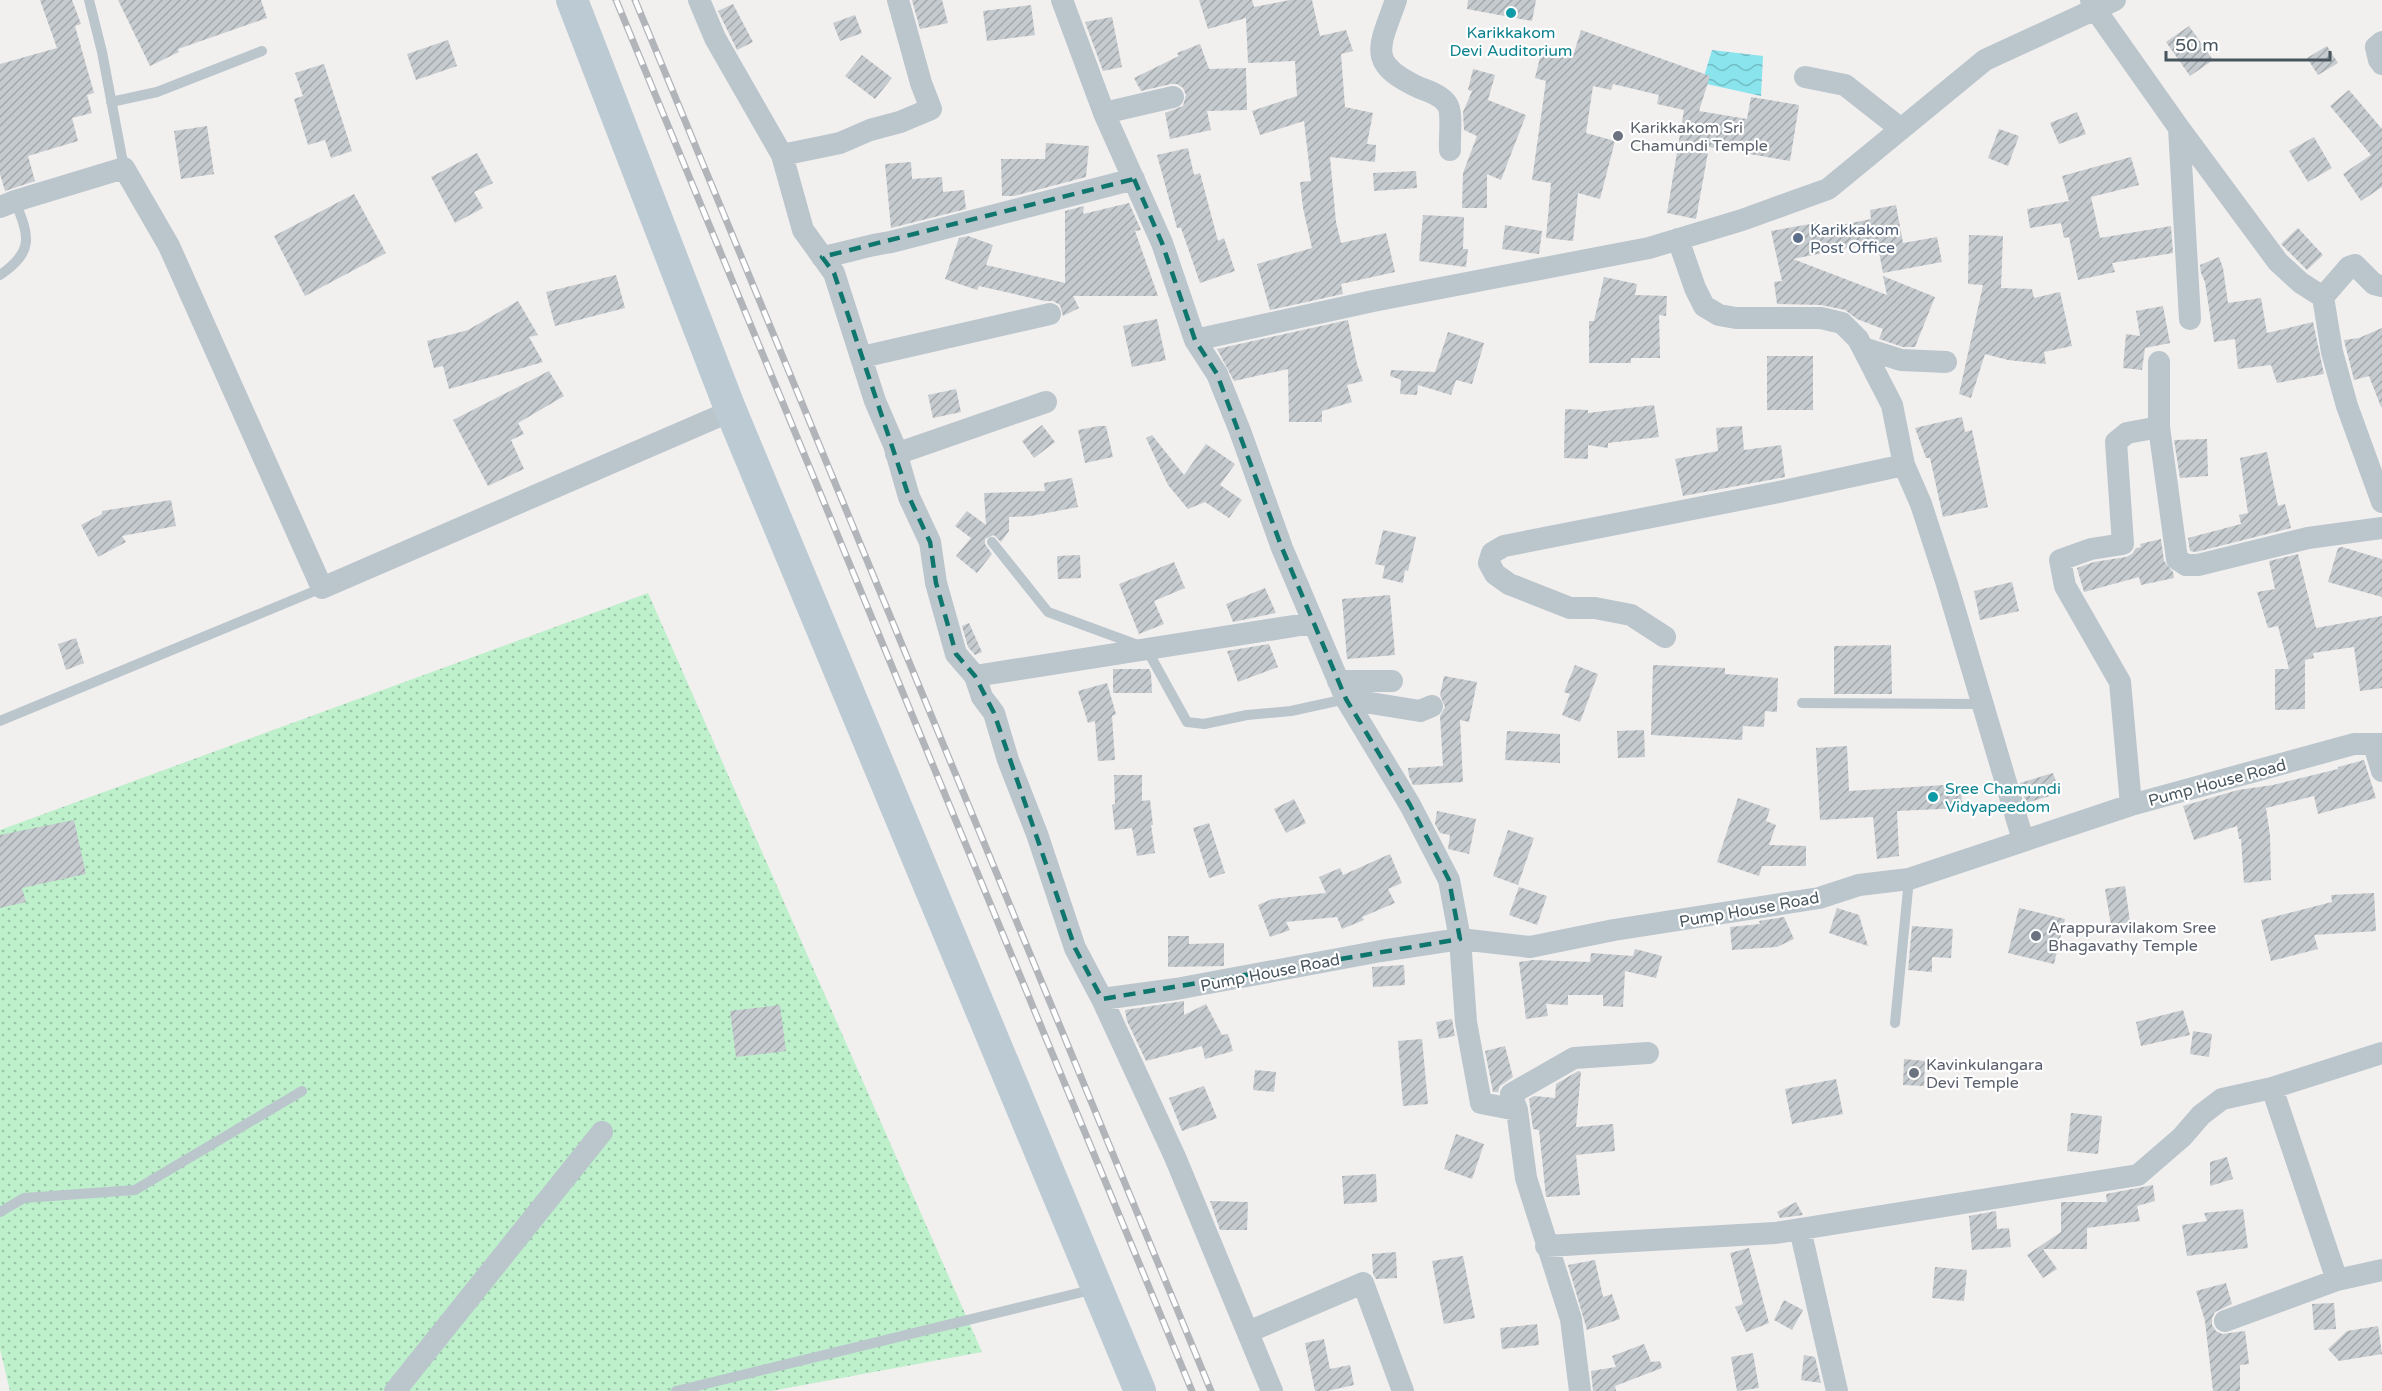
<svg xmlns="http://www.w3.org/2000/svg" width="2382" height="1391" viewBox="0 0 2382 1391" font-family="'Varela Round',sans-serif">
	<defs>
		<pattern id="grass-dots" width="8" height="8" patternUnits="userSpaceOnUse" patternTransform="scale(1.5)"><rect width="8" height="8" fill="#bdf0cb"/><path d="M2 2h.1M6 6h.1" fill="none" stroke="#9bc5a8" stroke-width="1.8" stroke-linecap="round"/></pattern>
		<pattern id="water-waves" width="16" height="10" patternUnits="userSpaceOnUse" patternTransform="scale(1.5)"><rect width="16" height="10" fill="#89e4ed"/><path d="M0 5q4-4 8 0t8 0" fill="none" stroke="#72bcc3"/></pattern>
		<pattern id="building-hatch" width="6" height="6" patternUnits="userSpaceOnUse" patternTransform="scale(1.5)"><rect width="6" height="6" fill="#c6cbcf"/><path d="M-1 1l2-2M0 6l6-6M5 7l2-2" fill="none" stroke="#a3a8ab"/></pattern>
	</defs>
	<rect width="100%" height="100%" fill="#f2efef"/>
	<path fill="url(#grass-dots)" d="M648 593 982 1352 771 1391H10L0 1349V830Z"/>
	<path fill="url(#water-waves)" d="M1712 50 1763 56 1761 96 1702 83Z"/>
	<path fill="url(#building-hatch)" d="M40 0H72L81 24 75 26 94 93 87 95 92 113 72 118 78 141 28 156 35 181 5 191 0 174V64L57 48Z
		M118 0H261L267 18 178 49 179 52 150 66Z
		M912 0H942L948 23 920 29Z
		M1199 0H1252L1254 7 1290 0H1312L1320 36 1346 30 1353 51 1341 54 1345 107 1373 113 1367 144 1376 145 1375 162 1330 157 1336 222 1341 243 1386 233 1395 272 1341 284 1343 294 1270 310 1257 264 1312 248 1303 208 1300 182 1311 181 1304 121 1260 135 1252 111 1297 96 1295 61 1248 63 1246 18 1208 29Z
		M1468 0H1536L1532 21 1467 9Z
		M733 4 753 42 737 50 718 11Z
		M1031 5 1035 35 987 41 983 11Z
		M855 15 862 33 840 41 833 23Z
		M1112 17 1122 67 1103 71 1085 22Z
		M2189 26 2213 60 2190 76 2166 42Z
		M1581 30 1710 76 1699 111 1747 119 1751 97 1799 105 1790 161 1709 147 1696 219 1667 213 1684 110 1657 104 1659 95 1613 84 1611 90 1593 86 1586 133 1615 141 1600 199 1578 193 1573 241 1546 238 1551 183 1532 180 1546 81 1535 78 1543 45 1574 53Z
		M448 40 457 66 416 80 407 54Z
		M1200 44 1209 69 1246 68 1247 110 1207 111 1211 130 1170 139 1165 113 1183 106 1186 95 1183 88 1177 84H1171L1141 91 1134 78 1179 56 1177 53Z
		M2327 46 2338 63 2318 75 2307 58Z
		M862 55 892 78 875 99 845 76Z
		M324 64 352 151 331 158 325 140 308 145 294 99 303 96 295 73Z
		M1473 69 1495 75 1488 100 1526 115 1501 180 1487 174V208H1462L1463 173 1477 136 1464 130 1463 112 1472 91 1468 90Z
		M2349 90 2382 129V187L2361 201 2343 174 2371 155 2330 106Z
		M2077 112 2086 134 2059 144 2050 123Z
		M207 126 214 174 181 179 174 131Z
		M1999 129 2019 136 2008 166 1988 158Z
		M2314 137 2332 168 2308 182 2289 151Z
		M1046 143 1089 146 1086 177 1014 196H1002L1001 159H1045Z
		M1188 148 1194 175 1200 173 1218 241 1224 238 1235 271 1200 283 1181 228H1177L1157 155Z
		M477 153 493 183 474 192 483 208 455 223 431 177Z
		M2131 157 2139 185 2091 197 2100 238 2171 226 2173 253 2112 263 2115 272 2078 280 2069 237 2064 238 2061 223 2030 228 2027 209 2069 201 2062 176Z
		M911 162 912 179 942 177 943 192 964 190 966 209 891 228 885 164Z
		M1416 171 1417 188 1374 191 1373 173Z
		M354 194 386 253 305 296 274 236Z
		M1129 203 1141 230 1135 231 1158 296H1073L1079 308 1063 316 1060 305 1053 301H1045L979 286 977 290 945 279 959 238 968 236 993 245 986 265 1065 283V211L1084 206 1083 214Z
		M1896 205 1903 243 1937 237 1942 262 1883 273 1877 242 1793 259 1887 295 1883 276 1935 297 1915 347H1903L1879 339 1883 329 1857 319 1845 310 1821 305 1777 304 1774 282 1782 281 1771 231 1821 222 1822 229 1871 219 1870 210Z
		M1423 215 1464 217 1463 249H1468L1466 267 1419 261Z
		M1505 225 1542 231 1539 254 1502 249Z
		M2298 228 2323 255 2307 270 2281 244Z
		M1969 235 2003 236 2001 288 2032 289 2034 298 2060 292 2072 346 2044 352 2046 364 2008 360 1985 354 1971 398 1959 394 1983 285 1968 284Z
		M2219 257 2223 268 2228 303 2261 298 2267 333 2313 322 2324 374 2277 383 2271 365 2238 369 2235 339 2214 342 2205 282 2201 273 2200 265Z
		M616 275 625 308 555 326 546 292Z
		M1604 277 1637 284 1635 295 1667 296 1666 316 1659 315 1660 358H1631V363H1589V321H1594Z
		M518 301 538 335 529 337 543 362 449 389 443 366 434 368 427 341 468 330Z
		M2163 306 2170 343 2145 348 2142 370 2123 368 2126 334 2140 336 2136 311Z
		M1157 319 1166 360 1132 367 1123 326Z
		M1348 320 1357 364 1363 381 1347 385 1352 402 1322 411V422H1289L1288 369 1234 381 1217 349Z
		M2382 328V407H2381L2369 376 2354 380 2344 340 2359 338Z
		M1448 332 1484 343 1472 384 1456 380 1451 395 1418 385 1417 395 1400 394 1401 380 1390 376 1391 370 1435 372Z
		M1767 356H1813V410H1767Z
		M549 371 564 396 518 423 524 434 511 440 524 469 488 486 453 420Z
		M956 389 961 412 933 418 928 395Z
		M1654 405 1659 437 1608 443V448L1588 445V459L1564 458 1565 409 1588 410V413Z
		M1962 417 1965 432 1972 430 1988 507 1943 517 1930 458H1926L1915 428Z
		M1042 425 1055 442 1034 458 1022 441Z
		M1099 426H1106L1113 457 1085 463 1078 430Z
		M1742 426 1744 450 1781 445 1785 477 1683 496 1675 459 1718 451 1716 428Z
		M1152 435 1184 475 1206 444 1235 464 1220 485 1242 500 1229 518 1205 502 1188 509 1168 485 1146 438Z
		M2207 439 2208 476 2180 478 2174 440Z
		M2267 452 2278 506 2285 504 2291 528 2196 552 2190 551 2188 538 2241 524 2239 515 2248 513 2240 458Z
		M1072 478 1078 507 1031 516 1009 517V531L1001 542 994 535 985 539V544L992 554 977 573 956 556 971 538 955 526 967 511 986 525 984 493 1045 491 1044 483Z
		M171 500 176 526 122 536 126 542 98 557 81 525 102 514V511Z
		M1383 530 1416 537 1408 571 1405 570 1403 583 1382 578 1385 566 1375 564Z
		M2161 539 2164 561 2173 572 2174 578 2141 585 2139 577 2084 592 2077 568 2094 562 2126 557 2132 554 2136 548 2141 547 2140 544Z
		M2342 547 2382 559V597L2328 582 2338 548Z
		M2298 554 2316 628 2382 616V688L2360 691 2354 647 2313 653 2314 658 2305 660V709L2275 710V669H2289L2278 626 2268 628 2257 592 2275 589 2269 561Z
		M1080 555 1081 578 1058 579 1057 556Z
		M1174 562 1185 588 1154 601 1164 624 1139 634 1119 584Z
		M2012 582 2019 611 1980 620 1974 591Z
		M1265 588 1276 613 1233 622 1226 604Z
		M1390 595 1395 655 1347 659 1342 599Z
		M969 623 982 652 975 655 968 647 962 626Z
		M76 638 84 663 66 670 58 644Z
		M1269 644 1278 667 1238 682 1227 651Z
		M1891 645 1892 694H1834V646Z
		M1575 665 1598 674 1580 722 1562 715 1570 694 1564 692Z
		M1653 665 1725 668V674L1778 678 1777 712 1765 711 1764 727 1743 726 1742 740 1651 735Z
		M1113 669H1149L1151 673 1152 693H1113Z
		M1444 676 1477 682 1469 722 1460 720 1463 782 1413 785 1409 776 1408 768 1443 766 1440 716 1445 707 1440 695Z
		M1107 683 1116 714 1112 716 1115 760 1098 761 1095 721 1088 723 1078 691Z
		M1644 730 1645 757 1618 758 1617 731Z
		M1507 731 1560 734V763L1505 760Z
		M1847 746 1849 791 1961 784 1962 808 1897 811 1899 856 1877 859 1873 817 1820 820 1816 748Z
		M2364 760 2376 798 2318 814 2314 796 2266 808 2270 835 2271 880 2244 883 2241 839H2239L2237 826 2194 840 2183 806 2238 790 2273 785 2338 769V767Z
		M2053 773 2060 793 2026 803 2020 783Z
		M1114 775H1142V801L1150 800 1153 825H1151L1155 853 1137 856 1132 828 1115 830 1112 805 1115 804Z
		M1738 798 1770 809 1766 821 1776 825 1769 845 1806 846V866H1762L1759 876 1717 862Z
		M1294 799 1306 823 1286 833 1274 809Z
		M1437 811 1476 819 1469 854 1448 849 1450 835 1440 833 1435 824Z
		M74 820 86 874 22 888 26 902 0 908V835Z
		M1209 823 1225 873 1209 878 1193 828Z
		M1508 830 1534 838 1518 885 1493 876Z
		M1390 854 1402 883 1388 889 1395 903 1362 917 1364 920 1342 929 1337 917 1286 922 1290 930 1270 937 1258 905 1272 899 1326 893 1319 877 1340 868 1343 875Z
		M2125 886 2130 922 2111 925 2105 889Z
		M1519 887 1547 896 1537 925 1509 915Z
		M2374 893 2376 931 2314 935 2318 949 2271 961 2261 920 2332 902 2331 895Z
		M1837 908 1859 915 1868 946 1829 933Z
		M2019 908 2065 919 2054 964 2008 953Z
		M1784 917 1794 939 1777 947 1732 950 1730 927 1760 924 1759 921Z
		M1912 926 1953 929 1951 958 1932 957V972L1908 970Z
		M1168 936H1189V944L1224 943V966L1168 967Z
		M1635 949 1662 956 1656 978 1625 971 1623 1007 1603 1006V995H1568V1005L1546 1004 1548 1016 1526 1019 1519 962 1533 960 1590 962 1591 953 1633 956Z
		M1404 965 1405 985 1373 987 1372 967Z
		M1184 1001V1015L1206 1004 1222 1035 1228 1034 1233 1051 1205 1059 1202 1046 1146 1061 1127 1021 1125 1010Z
		M780 1005 786 1051 736 1057 730 1011Z
		M2183 1010 2190 1035 2141 1046 2136 1022Z
		M1452 1019 1455 1036 1439 1039 1436 1022Z
		M2193 1031 2212 1034 2209 1057 2190 1054Z
		M1422 1039 1428 1104 1403 1106 1398 1041Z
		M1505 1046 1513 1077 1500 1086 1498 1092H1493L1485 1051Z
		M1904 1059 1925 1061 1924 1086 1903 1085Z
		M1255 1070 1276 1072 1274 1092 1253 1090Z
		M1578 1071 1581 1072 1576 1127 1613 1124 1615 1151 1576 1155 1580 1195 1546 1197 1539 1130 1533 1129 1529 1099 1534 1096 1555 1098 1556 1084Z
		M1836 1079 1843 1114 1792 1124 1785 1089Z
		M1204 1086 1217 1118 1182 1131 1169 1098Z
		M2071 1113 2102 1116 2098 1154 2067 1151Z
		M1456 1134 1484 1144 1472 1179 1444 1169Z
		M2227 1157 2233 1179 2210 1186V1162Z
		M1376 1174 1377 1202 1344 1204 1342 1176Z
		M2153 1185 2155 1201 2137 1206 2140 1221 2087 1228V1249H2043L2057 1269 2043 1278 2027 1255 2061 1232V1202H2107L2106 1194Z
		M1210 1201 1248 1202 1247 1230H1220Z
		M1796 1202 1803 1215 1780 1218 1777 1212Z
		M2243 1209 2248 1248 2187 1256 2182 1225 2207 1221 2204 1213Z
		M1996 1211 1997 1229 2009 1228 2011 1247 1972 1250 1969 1216Z
		M1749 1248 1769 1323 1746 1332 1735 1307 1743 1304 1730 1253Z
		M1396 1252 1397 1278 1376 1279 1373 1274 1372 1254Z
		M1463 1256 1475 1318 1444 1324 1432 1261Z
		M1595 1260 1603 1297 1612 1294 1620 1319 1587 1330 1568 1265Z
		M1935 1267 1967 1270 1964 1301 1932 1298Z
		M2226 1283 2232 1304 2215 1312 2212 1318V1325L2216 1331 2222 1334 2245 1331 2249 1364 2240 1365V1391H2213L2205 1321 2196 1291Z
		M1784 1300 1803 1310 1792 1330 1774 1320Z
		M2334 1303 2336 1329 2314 1330 2312 1304Z
		M1537 1324 1539 1345 1502 1349 1500 1328Z
		M2378 1326 2382 1354 2339 1361 2328 1349 2347 1331Z
		M1324 1339 1330 1369 1350 1365 1354 1385 1327 1391H1315L1305 1343Z
		M1644 1344 1651 1362 1660 1361 1662 1368 1615 1386 1616 1391H1593L1591 1371 1616 1367 1612 1356Z
		M1753 1353 1759 1388 1737 1391 1731 1357Z
		M1804 1355 1815 1357 1821 1383 1801 1380Z"/>
	<g fill="none" stroke-linecap="round" stroke-linejoin="round">
		<path stroke="#bac5cc" stroke-width="10" d="M89 0 102 52 124 168
			M111 102 157 92 262 51
			M0 275C35 251 29 236 15 201
			M992 542 1048 612 1146 648 1187 722 1204 724 1247 715 1291 711 1346 699
			M1802 703 1983 704
			M0 721 322 588
			M1895 1023 1909 879
			M0 1212 24 1198 135 1190 302 1091
			M676 1391 1095 1289"/>
		<path stroke="#bac5cc" stroke-width="22" d="M699 0 715 38 782 155 803 230 834 273 875 401 894 445 909 497 930 542 936 583 956 654 975 676 982 697 994 713 1008 760 1037 834 1075 948 1102 999 1175 1157 1272 1391
			M1062 0 1104 113 1162 243 1195 340
			M1396 0C1379 48 1366 63 1420 88 1429 91 1442 96 1447 104 1453 112 1449 139 1450 150
			M2091 0 2095 9 2179 128 2190 319
			M2382 42 2376 47 2379 60 2382 64
			M1805 77 1845 85 1901 129
			M1104 113 1173 97
			M2179 128 2278 262 2301 283 2323 297
			M782 155 840 143 870 130 900 122 931 109 921 83 898 0
			M0 207 15 201 124 168 169 246 322 588 731 411
			M1678 239 1695 288 1704 306 1719 315 1736 318H1821L1842 323 1858 339 1892 405 1904 465 1921 504 1947 584 2023 840
			M822 257C846 253 868 245 891 242L1134 179
			M2382 286 2374 284 2355 265 2349 267 2323 297 2332 352 2347 406 2382 502
			M1863 348 1901 360 1946 362
			M862 357 1050 314
			M2159 362V427L2177 559 2186 565H2198L2308 538 2382 528
			M896 454 1046 402
			M1665 637 1631 615 1595 608H1570L1509 584 1495 574 1489 563 1492 553 1504 546 1779 492 1904 465
			M975 676 1313 623
			M1338 681H1392
			M1346 699 1420 711 1432 706
			M2374 745 2382 771
			M2131 805 2120 682 2065 586 2060 560 2091 549 2123 544 2116 442 2127 433 2159 427
			M1102 999 1176 989 1381 951 1460 939 1530 947 1614 930 1819 898 1859 885 1909 879 2131 805 2354 744H2382
			M2272 1088 2337 1280
			M1517 1110 1511 1094 1574 1058 1648 1053
			M1800 1229 1837 1391
			M1546 1246 1775 1233 2138 1175 2182 1137 2201 1115 2222 1099 2272 1088 2382 1053
			M2225 1321 2337 1280 2382 1270
			M1248 1332 1363 1283 1403 1391
			M395 1391 602 1132
			M1580 1391 1571 1319 1526 1178 1517 1110 1481 1103 1466 1022 1460 939 1449 880 1410 805 1346 699 1282 548 1240 431 1217 374 1195 340 1373 301 1649 248 1742 220 1828 189 1985 60 2115 0"/>
		<path stroke="#bccad3" stroke-width="32" d="M572 0 731 411 1140 1391"/>
		<defs>
			<path id="rail" d="M616 0 1192 1391
				M635 0 1211 1391"/>
		</defs>
		<use href="#rail" stroke="#b1b5ba" stroke-width="7"/>
		<use href="#rail" stroke="#fff" stroke-width="4.5" stroke-dasharray="14" stroke-linecap="butt"/>
	</g>
	<path fill="none" stroke="#0f766e" stroke-width="4.5" stroke-dasharray="12 8" stroke-linejoin="round" d="M1134 179 1162 243 1195 340 1217 374 1282 548 1346 699 1410 805 1449 880 1460 939 1102 999 1075 948 994 713 975 676 956 654 936 583 930 542 909 497 834 273 822 257Z"/>
	<g fill="#0f9aa8" stroke="#fff" stroke-width="2">
		<circle cx="1511" cy="13" r="6"/>
		<circle cx="1933" cy="797" r="6"/>
	</g>
	<g fill="#6b7280" stroke="#fff" stroke-width="2">
		<circle cx="1618" cy="136" r="6"/>
		<circle cx="2036" cy="936" r="6"/>
		<circle cx="1914" cy="1073" r="6"/>
	</g>
	<circle fill="#5c6f8a" stroke="#fff" stroke-width="2" cx="1798" cy="238" r="6"/>
	<g text-anchor="middle" stroke-width="4.5" stroke-linejoin="round" paint-order="stroke">
		<g font-size="16" fill="#0d838f" stroke="#fff">
			<text x="1511" y="38">Karikkakom<tspan x="1511" dy="18">Devi Auditorium</tspan></text>
			<text x="1945" y="794" text-anchor="start">Sree Chamundi<tspan x="1945" dy="18">Vidyapeedom</tspan></text>
		</g>
		<g font-size="16" fill="#5b616d" stroke="#fff" text-anchor="start">
			<text x="1630" y="133">Karikkakom Sri<tspan x="1630" dy="18">Chamundi Temple</tspan></text>
			<text x="2048" y="933">Arappuravilakom Sree<tspan x="2048" dy="18">Bhagavathy Temple</tspan></text>
			<text x="1926" y="1070">Kavinkulangara<tspan x="1926" dy="18">Devi Temple</tspan></text>
		</g>
		<g font-size="16" fill="#4e5e75" stroke="#fff" text-anchor="start">
			<text x="1810" y="235">Karikkakom<tspan x="1810" dy="18">Post Office</tspan></text>
		</g>
		<g font-size="16" fill="#47555d" stroke="#fff">
			<text transform="translate(2217 782) rotate(-15)" y="6">Pump House Road</text>
			<text transform="translate(1749 909) rotate(-10)" y="6">Pump House Road</text>
			<text transform="translate(1270 972) rotate(-11)" y="6">Pump House Road</text>
		</g>
	</g>
	<path d="M2166 51v9h164v-9" fill="none" stroke="#47555d" stroke-width="3"/>
	<text x="2175" y="51" font-size="18" fill="#47555d" stroke="#ffffff" stroke-width="4.5" paint-order="stroke">50 m</text>
</svg>
